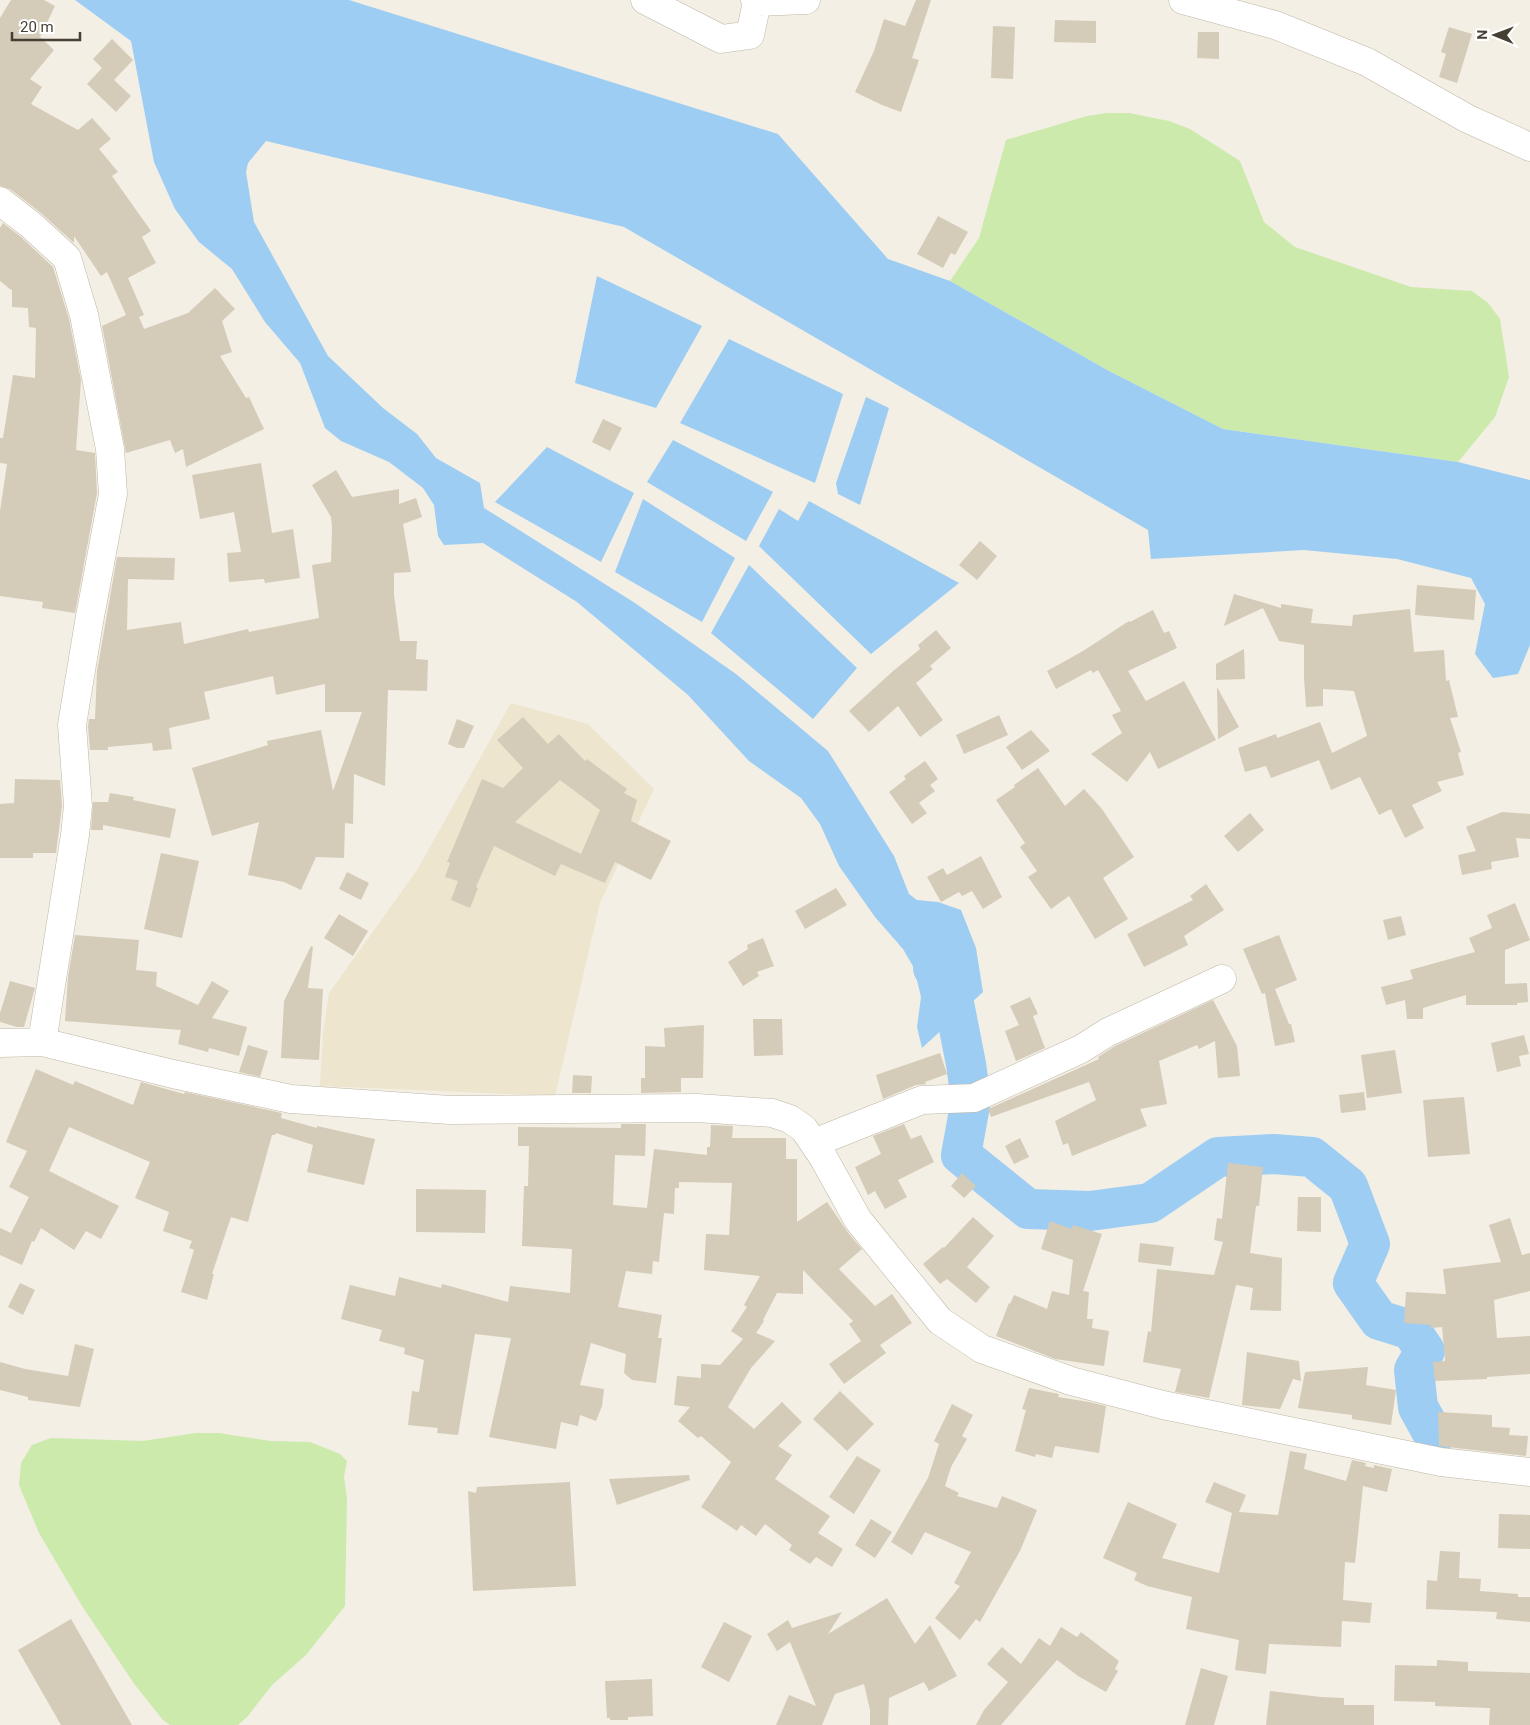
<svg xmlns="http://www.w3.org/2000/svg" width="1530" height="1725" viewBox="0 0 1530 1725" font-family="Roboto,sans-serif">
	<rect width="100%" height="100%" fill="#f3efe4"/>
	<path fill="#ede5cd" d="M511 703 588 724 654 789 600 903 555 1096 320 1086 323 1033 329 993 417 870Z"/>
	<path fill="#cbeaab" d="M1107 113H1129L1169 121 1190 129 1240 161 1264 222 1295 247 1411 287 1472 291 1488 303 1500 319 1509 377 1495 417 1458 462 1223 429 1109 371 950 281 979 238 1006 140 1087 116Z
		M196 1433H218L271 1441 310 1442 340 1454 347 1461 344 1477 347 1498 345 1606 306 1655 273 1684 247 1717 238 1725H170L163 1720 135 1685 82 1606 39 1533 19 1485 21 1463 32 1445 51 1438 143 1441Z"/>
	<path fill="#9dcdf3" d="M75 0H349L778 134 888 259 950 281 1109 371 1223 429 1458 462 1530 480V645L1518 674 1493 678 1475 654 1485 604 1471 578 1397 559 1304 550 1151 559 1148 530 624 227 266 141 248 163 246 172 254 222 328 356 383 408 417 434 436 458 480 483 484 508 635 603 736 674 828 751 894 856 909 894 917 900 938 902 961 910 976 948 983 992 922 1048 917 1027 921 997 914 968 903 949 875 917 839 866 820 824 801 798 749 761 688 695 577 602 483 543 444 545 438 536 434 505 423 488 389 462 341 441 325 428 300 363 265 322 232 269 199 242 175 209 154 162 131 41Z
		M597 276 702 326 656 408 575 383Z
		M729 339 843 394 815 483 680 423Z
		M866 397 889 408 860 505 838 494 836 483Z
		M673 440 773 492 746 541 647 482Z
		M547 447 634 493 601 562 495 502Z
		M643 499 735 558 702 622 615 572Z
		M809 501 959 583 871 654 759 546 779 509 798 521Z
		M749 565 857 668 813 719 711 633Z"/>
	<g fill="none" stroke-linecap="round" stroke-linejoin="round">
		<path stroke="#9dcdf3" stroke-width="40" d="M933 968 954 1003 966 1064 971 1100 961 1155 1028 1209 1090 1211 1150 1203 1218 1157 1274 1154 1312 1157 1348 1186 1370 1244 1353 1283 1379 1320 1411 1330 1425 1351 1414 1370 1418 1407 1434 1436"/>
	</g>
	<path fill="#d5cbb9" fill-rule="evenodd" d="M11 0H44L55 6 40 37 54 50 30 79 42 87 31 104 78 130 92 118 111 139 99 149 118 172 112 176 151 231 142 237 156 263 128 278 144 315 139 317 144 329 188 313 215 288 235 309 222 321 232 352 220 356 246 398 249 397 264 429 186 467 183 449 175 453 170 440 126 453 102 326 126 315 107 272 101 276 74 236V243L41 213 10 189 0 186V18Z
		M916 0H931L912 58 919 60 901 112 882 105 855 92 874 51 884 19 905 26Z
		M1055 20 1096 21V43L1054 42Z
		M993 26 1015 27 1013 79 991 78Z
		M1449 27 1472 34 1457 83 1439 77 1446 54 1441 52Z
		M1198 32H1219V59L1197 58Z
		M112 39 133 60 114 80 131 96 116 112 87 84 102 68 105 71 93 59Z
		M938 216 968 232 955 255 951 253 943 268 917 254Z
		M3 223 21 237 53 267 69 319 81 380 76 450 95 453 97 493 75 613 42 608 43 602 0 596V511L7 464 0 463V438H3L13 375 35 378 36 328 29 327 28 308 12 307V290L10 289 0 281V228Z
		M603 419 622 428 610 451 592 442Z
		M261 463 272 533 293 529 300 578 265 583 264 579 229 582 227 553 241 552 234 512 200 519 192 475Z
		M336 470 352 497 399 489V504L416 498 422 517 403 524 411 572 394 573V595L400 641H417L416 659 428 660 427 691 388 690 385 786 354 774 353 824 345 823 344 858 316 857 301 890 284 882 248 875 259 822 212 836 192 768 268 745 267 741 321 730 333 791 362 712H325V684L276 695 273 676 204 692 210 719 169 728 172 749 153 751 152 743 108 747V750H90L88 726 89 719H95L97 671 117 557 175 558 174 580 128 579 127 630 181 622 184 644 248 629 249 632 319 618 312 565 331 562 332 528 331 517 312 485Z
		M980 541 997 556 977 580 959 565Z
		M1417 585 1476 590 1474 620 1415 615Z
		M1234 594 1281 608V604L1313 609 1311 623 1352 626 1353 615 1410 609 1414 652 1444 650 1446 681 1449 680 1458 717 1450 718 1461 752 1458 753 1464 775 1437 782 1442 791 1412 805 1424 828 1405 838 1391 809 1379 815 1360 777 1331 790 1319 760 1271 778 1266 766 1245 772 1238 748 1276 734 1277 738 1320 722 1332 753 1367 736 1354 691 1323 689V706L1306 707 1304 678V645L1279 641 1263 608 1224 626Z
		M1153 610 1164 633 1169 631 1177 648 1128 671 1146 701 1184 681 1216 740 1158 769 1150 752 1127 782 1091 754 1122 733 1112 715 1121 711 1098 670 1093 673 1091 670 1056 689 1047 671 1083 651 1129 621 1130 622Z
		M936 630 951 648 930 666 933 669 916 683 943 720 920 737 898 706 869 732 849 711 892 672 920 649 918 645Z
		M1244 649 1245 679 1216 680V664Z
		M1217 687 1239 727 1218 739Z
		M999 715 1008 735 964 754 956 735Z
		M523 717 548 744 559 734 585 761 587 759 627 789 624 793 637 800 631 821 671 841 651 880 615 862 605 883 561 864 555 876 494 846 476 887 478 888 470 908 451 900 458 881 445 877 450 863 447 862 482 779 503 788 523 768 497 740ZM560 780 600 810 581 854 515 822Z
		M457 719 474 726 464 748H457L448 744Z
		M1031 730 1050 751 1022 770 1006 747Z
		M925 761 938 779 930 785 935 791 919 803 927 813 912 824 889 792 906 779 904 776Z
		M1038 768 1065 806 1084 789 1102 809 1134 857 1103 878 1128 919 1095 939 1069 896 1051 909 1028 877 1037 871 1020 847 1025 843 996 800 1015 787 1014 785Z
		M15 779 60 780 62 806 56 853H33V858H0V804L14 803Z
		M110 793 134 797 133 800 176 809 170 838 103 825V830H91L93 802H108Z
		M1502 812 1530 814V839L1516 838 1519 857 1491 862 1492 869 1462 875 1458 855 1476 851 1466 827Z
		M1250 813 1264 830 1238 852 1224 836Z
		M161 853 199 861 182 938 144 929Z
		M981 856 1002 897 983 909 972 891 962 896 959 892 941 902 927 877 943 868 947 875Z
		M347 872 369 883 361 900 339 889Z
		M1206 884 1224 910 1184 936 1188 945 1144 967 1127 934 1193 900 1190 896Z
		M836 888 847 905 805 929 795 911Z
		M1515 903 1530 940 1505 950V984L1527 983 1528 1002 1517 1003V1005H1466V995L1423 1008V1019H1407L1405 1000 1386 1005 1381 987 1413 979 1410 970 1475 952 1469 938 1492 928 1487 915Z
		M339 914 368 931 353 956 324 938Z
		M1401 916 1406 935 1388 940 1383 920Z
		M75 935 139 940 136 970 157 972 156 986 198 1005 212 981 229 991 212 1018 247 1027 239 1056 209 1048 208 1052 178 1044 181 1030 65 1021 68 977Z
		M1279 935 1297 980 1275 989 1289 1024H1291L1295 1042 1275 1046 1265 993 1262 994 1243 949Z
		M763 938 774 966 757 972 759 976 743 986 728 962 748 949 747 945Z
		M311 946 313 947 308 988 323 989 319 1060 281 1058 284 1001Z
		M10 981 35 988 24 1027H17L0 1022V1013Z
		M1030 997 1038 1014 1033 1016 1045 1048 1016 1061 1005 1031 1019 1025 1010 1006Z
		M1213 1000 1237 1046 1240 1076 1218 1078 1215 1041 1199 1049 1197 1045 1159 1061 1167 1104 1140 1109 1147 1126 1072 1156 1068 1143 1063 1145 1055 1121 1096 1100 1089 1082 991 1117 988 1109 1099 1059 1098 1057 1115 1046Z
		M753 1019H782L783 1055 754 1056Z
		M704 1025 703 1078H681V1092L641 1093V1078H645V1046L665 1047 664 1028Z
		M1524 1035 1529 1054 1519 1056 1521 1066 1497 1072 1491 1043Z
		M248 1045 268 1051 260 1077 239 1072Z
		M1395 1050 1402 1093 1367 1098 1361 1055Z
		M940 1053 947 1074 925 1082 926 1084 916 1085 883 1099 876 1075Z
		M36 1069 73 1085 75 1081 133 1105 141 1082 184 1094 185 1092 282 1113 281 1118 317 1128V1126L375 1139 364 1185 307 1172 313 1145 276 1133 275 1135H272L248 1222 231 1217 212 1274H214L207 1300 181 1292 194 1250 189 1248 192 1241 163 1231 169 1212 135 1198 150 1162 69 1127 49 1171 119 1206 101 1239 86 1231 74 1250 41 1228 34 1242 32 1241 22 1265 0 1255V1228L11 1233 29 1197 9 1187 27 1151 6 1142Z
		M573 1075 592 1076 591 1093H572Z
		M1364 1092 1366 1110 1341 1113 1339 1095Z
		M1464 1097 1470 1154 1428 1157 1423 1100Z
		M621 1124H646L645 1156 615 1155 613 1205 647 1208 654 1149 707 1155V1147H710L711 1125 733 1126 732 1138H786V1159H797V1222L827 1202 849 1234 862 1249 839 1269 875 1306 892 1294 912 1323 880 1345 886 1353 844 1384 829 1364 861 1341 849 1324 853 1321 803 1270V1294L777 1293 763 1320 764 1321 756 1333 775 1341 751 1368 728 1407 754 1429 782 1402 802 1422 778 1446 792 1455 775 1479 830 1516 818 1533 843 1549 832 1567 816 1557 810 1564 789 1550 792 1545 765 1524 756 1536 741 1525 737 1531 701 1507 731 1462 701 1436 698 1438 678 1421 690 1407 674 1405 677 1376 701 1378V1364L720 1365 743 1339 731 1331 747 1307 744 1305 760 1276 704 1270 706 1234 729 1235 732 1183 679 1182V1188H675L674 1214 664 1213 659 1262 653 1261 652 1274 626 1271 618 1307 662 1315 658 1338H662L656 1383 632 1380 624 1373 626 1354 591 1343 580 1385 604 1389 602 1406 596 1421 580 1415 578 1426 561 1422 556 1449 489 1437 511 1338 475 1334 458 1435 437 1433 438 1428 408 1425 412 1391 419 1392 424 1360 404 1354 405 1348 379 1341 382 1330 341 1319 350 1285 395 1296 399 1277 441 1288 442 1284 508 1302 510 1286 570 1293 572 1249 522 1246 524 1186H528L529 1146H518V1127L621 1128Z
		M904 1124 911 1139 921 1135 934 1162 898 1180 907 1197 885 1209 875 1191 868 1195 855 1167 881 1154 873 1136Z
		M1020 1138 1029 1157 1014 1164 1005 1146Z
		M1228 1163 1263 1167 1259 1206H1256L1250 1253 1282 1258 1281 1311 1250 1310 1253 1288 1236 1285 1209 1398 1175 1392 1181 1369 1143 1362 1148 1331 1151 1332 1157 1269 1214 1275 1223 1242 1214 1240 1217 1218 1222 1219Z
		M962 1173 976 1186 964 1198 951 1186Z
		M416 1189 486 1190 485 1233 416 1232Z
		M1298 1197H1321V1232L1297 1231Z
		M973 1217 994 1236 967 1267 990 1287 976 1303 947 1279 940 1284 923 1264 943 1247 944 1248Z
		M1510 1218 1522 1255 1530 1253V1291L1494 1300 1497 1338 1530 1336V1374L1487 1377V1379L1435 1381 1433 1362 1445 1361 1442 1327 1431 1328V1325L1404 1323 1406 1292 1446 1294 1443 1269 1501 1262 1489 1225Z
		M1050 1221 1072 1229 1073 1225 1102 1234 1083 1291 1089 1292 1087 1319H1093L1092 1328 1109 1331 1104 1366 1055 1359 996 1336 1009 1303 1010 1304 1014 1295 1047 1309 1052 1291 1069 1295 1073 1260 1041 1249Z
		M1140 1243 1174 1247 1171 1266 1138 1262Z
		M20 1283 35 1290 23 1315 8 1307Z
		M75 1344 94 1349 80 1407 28 1400V1397L0 1390V1362L25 1369 68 1376Z
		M1247 1352 1299 1361 1301 1381 1293 1379 1280 1409 1242 1405Z
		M1368 1367 1366 1385 1396 1390 1391 1425 1352 1419V1415L1298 1408 1305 1372Z
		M1029 1388 1059 1394 1058 1397 1089 1402 1106 1406 1099 1453 1055 1446 1052 1458 1036 1454 1035 1457 1015 1451 1026 1410 1022 1409Z
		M840 1391 874 1424 847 1451 813 1419Z
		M952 1404 973 1415 962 1436 967 1439 951 1467 945 1486 959 1493 957 1496 997 1508 1002 1496 1037 1510 1020 1551 980 1622 976 1619 960 1640 935 1618 960 1586 954 1583 971 1552 925 1532 912 1555 891 1542 928 1478 939 1444 934 1441Z
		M1438 1412 1492 1415V1427L1510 1428 1509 1435 1528 1436 1526 1456 1439 1446Z
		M1290 1451 1307 1454 1304 1469 1346 1481 1352 1460 1366 1463 1365 1466 1374 1468V1465L1392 1469 1387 1492 1363 1486 1355 1563 1345 1562 1343 1600 1372 1603 1370 1623 1342 1621 1341 1647 1269 1644 1266 1674 1235 1670 1239 1640 1186 1629 1192 1597 1147 1586 1134 1580 1137 1573 1103 1558 1128 1502 1177 1524 1162 1558 1219 1573 1232 1513 1205 1502 1214 1482 1246 1495 1239 1512 1278 1515Z
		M857 1456 881 1470 854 1514 829 1497Z
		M689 1475 690 1480 617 1505 609 1479Z
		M570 1482 576 1586 473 1591 468 1491 476 1493 477 1487Z
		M1499 1514 1530 1515V1549L1498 1548Z
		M871 1519 892 1532 875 1558 855 1545Z
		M1440 1551 1460 1552 1459 1578 1481 1579 1480 1591 1518 1594V1597H1530V1622L1496 1619 1497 1612 1426 1609 1427 1580 1437 1581Z
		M887 1598 915 1644 930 1625 957 1676 929 1691 924 1682 889 1698 888 1725H870V1710L864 1684 835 1694 822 1725H776L789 1695 816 1706 790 1642 777 1651 767 1634 788 1620 792 1628 842 1612 828 1634Z
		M71 1619 132 1725H61L18 1650Z
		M724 1622 752 1636 729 1682 701 1667Z
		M1061 1627 1077 1637 1081 1632 1119 1661 1115 1669 1118 1671 1106 1692 1078 1676 1057 1660 1001 1725H976L984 1710 1008 1682 987 1664 1002 1647 1021 1664 1039 1638 1050 1646Z
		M1437 1660 1468 1662V1671L1530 1673V1725H1489L1490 1708 1435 1706V1702L1394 1701 1395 1665 1437 1666Z
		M1201 1668 1228 1676 1214 1725H1185Z
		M652 1679 653 1716 628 1717V1720H610V1718H607L605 1681Z
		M1270 1691 1321 1697 1344 1698V1705H1374V1725H1266Z"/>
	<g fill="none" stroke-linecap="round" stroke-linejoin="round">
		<defs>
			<path id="minor" d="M645 0 721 39 750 35 757 2 759 0
				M755 0 757 2 806 0
				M1183 0 1275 25 1367 62 1468 119 1530 147
				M0 201 31 225 67 258 84 315 110 449 113 494 89 622 72 725 78 806 75 835 42 1042
				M0 1043 42 1042 173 1074 291 1099 450 1110 697 1108 772 1113 790 1119 804 1129 823 1157 858 1220 940 1321 982 1349 1071 1381 1163 1405 1441 1462 1530 1472
				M814 1143 922 1100 974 1098 1081 1049 1108 1032 1222 979"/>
		</defs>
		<use href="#minor" stroke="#bfb7a6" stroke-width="29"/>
		<use href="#minor" stroke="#fff" stroke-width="28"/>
	</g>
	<g transform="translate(1495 35) rotate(271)" stroke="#ffffff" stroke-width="4" paint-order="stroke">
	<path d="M0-4L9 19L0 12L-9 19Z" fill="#453f34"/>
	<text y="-8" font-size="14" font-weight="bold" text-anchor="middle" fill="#453f34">N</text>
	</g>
	<path d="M12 32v8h68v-8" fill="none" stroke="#453f34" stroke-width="2.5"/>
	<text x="20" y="32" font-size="15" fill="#453f34" stroke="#ffffff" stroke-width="4" paint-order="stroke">20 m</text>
</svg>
